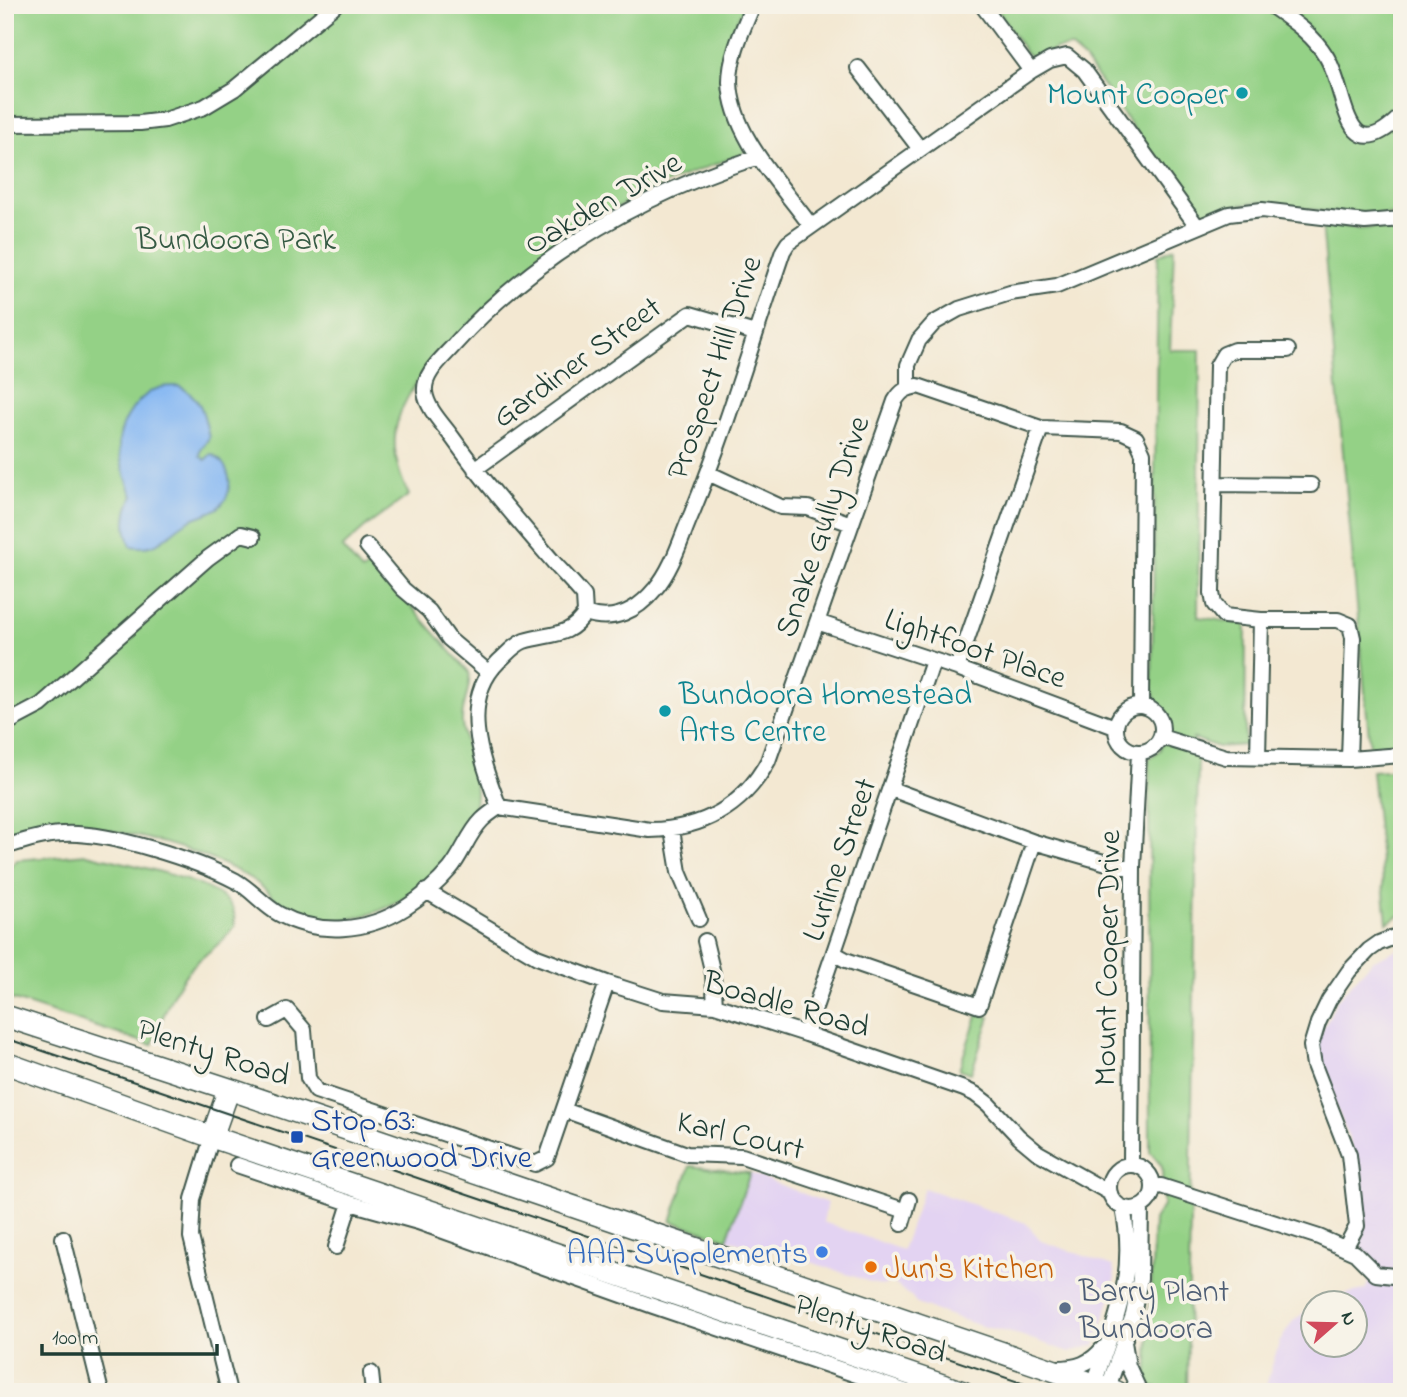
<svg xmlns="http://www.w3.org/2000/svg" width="1407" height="1397" viewBox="0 0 1407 1397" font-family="'Indie Flower',sans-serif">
	<rect width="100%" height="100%" fill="#f7f3e8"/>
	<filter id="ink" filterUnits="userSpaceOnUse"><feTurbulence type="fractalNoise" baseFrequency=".0143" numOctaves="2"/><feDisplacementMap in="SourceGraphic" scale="14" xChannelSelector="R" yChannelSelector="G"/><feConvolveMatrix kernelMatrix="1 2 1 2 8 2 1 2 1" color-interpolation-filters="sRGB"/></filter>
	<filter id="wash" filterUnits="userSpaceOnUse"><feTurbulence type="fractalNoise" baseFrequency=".00686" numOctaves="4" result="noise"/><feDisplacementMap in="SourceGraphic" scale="28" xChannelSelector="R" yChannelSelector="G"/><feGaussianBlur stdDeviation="1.57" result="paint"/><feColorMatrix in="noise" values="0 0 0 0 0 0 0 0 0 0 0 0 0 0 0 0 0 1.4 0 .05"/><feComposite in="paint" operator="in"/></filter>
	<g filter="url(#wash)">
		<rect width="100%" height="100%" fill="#f3e8d2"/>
		<path fill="#e3d3f2" d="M1402 947V1392H1264L1279 1343 1293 1321 1312 1307V1344H1354V1302H1321L1349 1293 1365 1290 1377 1263 1364 1251 1360 1241 1365 1229 1360 1179 1349 1138 1318 1063V1040L1337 1000 1372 961Z
			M750 1173 827 1203 823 1222 902 1250 924 1188 1026 1223 1041 1241 1113 1266 1115 1279 1112 1294 1095 1345 1069 1352 1020 1335 981 1326 917 1304 912 1297 892 1282 882 1286 802 1259 727 1239Z"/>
		<path fill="#94d186" stroke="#5a875d" stroke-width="2" d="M5 5H745L736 23 728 56 746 147 743 154C690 173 630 194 585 230 531 272 481 321 429 366 394 410 383 443 409 495L368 525 342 548 362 571 369 566H376L469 672C472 688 461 705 462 723 464 748 477 771 476 796 472 856 414 905 358 917 350 919 340 921 332 920 319 919 296 914 286 907 274 899 265 888 253 880 207 852 156 839 103 829 90 827 75 822 62 821 43 820 22 827 5 834Z
			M994 5H1402V214L1357 216 1261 202 1226 207 1203 214 1195 211 1183 198 1084 59 1070 47 1055 49 1035 59 1026 53Z
			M1322 223 1360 229 1402 225V744L1370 748Z
			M1174 248 1170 350H1200L1198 617 1246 624 1245 745 1218 747 1193 738 1198 763 1187 1392H1170L1147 1384 1154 1220 1163 1206 1162 1166 1150 1152 1149 759 1160 750 1169 722 1157 703 1152 689 1158 255Z
			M1402 769V914L1387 923 1372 771Z
			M87 854C117 862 220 880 233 909 235 914 234 921 235 926 222 945 207 951 192 967 172 989 163 1017 152 1045L5 997V871L17 860Z
			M978 1013 990 1017 971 1073 959 1069Z
			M690 1166 750 1173 727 1239 671 1221Z"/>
		<path fill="#86b8f3" stroke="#527a94" stroke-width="2" d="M179 386C202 398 204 413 209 438L201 450 200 456 205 460 211 454C232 464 236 493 218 508 209 514 197 516 188 521 166 533 160 552 131 546 124 528 124 514 133 496 126 479 119 461 119 442 121 420 140 392 162 387 167 386 173 386 179 386Z"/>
	</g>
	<g filter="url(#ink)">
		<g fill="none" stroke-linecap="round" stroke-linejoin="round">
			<defs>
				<path id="minor" d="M753 5C743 29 730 56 730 82 732 137 781 184 811 226
					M982 5 1031 71
					M1270 5C1291 20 1312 33 1326 56 1348 90 1342 175 1402 115
					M858 68 920 149
					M5 124 140 123 165 120 204 107 234 89 335 5
					M908 387V365L919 340 934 323 959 309 1010 293 1057 286 1229 214 1262 210 1365 222 1402 219
					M475 469 690 314 755 333
					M708 473 781 507 808 508 851 524
					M1214 484 1311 485
					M367 546 403 589 429 611 449 639 488 672
					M585 613C613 623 637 611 655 589 673 568 681 538 692 513 727 428 753 339 783 251L788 243 1031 71 1050 60 1067 56 1084 70 1197 226
					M585 613 584 596C575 585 565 575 556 565 520 523 484 482 452 437 443 424 427 409 425 392 423 373 444 357 455 344 536 254 644 194 758 157
					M1261 620H1338L1350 625 1353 638 1349 759
					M817 622 957 668 1115 727
					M957 668 1041 428
					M1116 729a23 23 0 1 1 46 0a23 23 0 1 1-46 0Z
					M5 724 41 705 208 558 241 534 253 537
					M1161 737 1226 757 1349 759 1402 755
					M1258 757 1261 620 1224 616 1214 604 1212 593 1217 366 1224 354 1234 350H1288
					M891 789 1034 842 1121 867H1133
					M499 807C482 761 458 701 499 661 507 654 514 645 524 641 549 633 570 638 585 613
					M672 830 679 872 699 919
					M5 847C24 841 42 835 62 834 108 831 196 860 236 881 252 890 263 905 279 914 319 936 367 932 405 908 421 898 438 883 450 869 462 855 468 834 482 820 487 815 493 811 499 807L650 830C702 829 743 807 768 761L895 401C901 391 906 388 918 386L1041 428 1121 431 1136 438 1143 453 1141 706
					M426 891 537 957 607 983 663 1001 715 1005 806 1034 964 1089 975 1094 988 1104 1019 1137 1037 1152 1110 1193
					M705 941 713 974 715 1005
					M835 954 846 960 979 1006 1034 842
					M269 1020 287 1010 304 1030 308 1078 316 1091 535 1164 547 1158 607 983
					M806 1034 933 661
					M564 1110 687 1154 742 1156 906 1211
					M212 1137 193 1199 191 1237 229 1392
					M1109 1187a22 22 0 1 1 44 0a22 22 0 1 1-44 0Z
					M237 1165 350 1203 418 1222 653 1306 907 1392
					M1131 1165 1133 867 1139 753
					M1154 1187 1161 1186 1319 1237 1355 1253 1376 1274 1402 1277
					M902 1224 909 1200
					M63 1238 101 1392
					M336 1247 350 1203
					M1345 1248 1357 1226 1349 1155 1314 1065 1311 1046 1318 1023 1329 1000 1349 971 1369 950 1379 943 1402 934
					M1124 1342 1128 1366 1140 1392
					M1057 1368C1077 1368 1090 1364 1103 1348
					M371 1373 373 1392
					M1094 1384C1115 1321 1137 1276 1123 1208
					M1108 1388 1133 1315 1140 1279 1141 1207"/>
				<path id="highway" d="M5 1016 229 1089 1117 1392
					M5 1063 212 1137 963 1392
					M212 1137 229 1089"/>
			</defs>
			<use href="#minor" stroke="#3f574c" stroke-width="18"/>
			<use href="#highway" stroke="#3f574c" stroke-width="24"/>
			<use href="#minor" stroke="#fff" stroke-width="14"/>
			<use href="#highway" stroke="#fff" stroke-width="21"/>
			<path stroke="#1f3d34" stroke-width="2" d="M5 1038 1048 1392"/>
		</g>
	</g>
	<g fill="#0f9aa8" stroke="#f7f3e8" stroke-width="2.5">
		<circle cx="1242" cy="93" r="7"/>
		<circle cx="665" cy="711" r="7"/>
	</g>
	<rect fill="#1a4fb4" stroke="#f7f3e8" stroke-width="2.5" x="290" y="1130" width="14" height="14" rx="3.5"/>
	<circle fill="#3f7fe0" stroke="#f7f3e8" stroke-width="2.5" cx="822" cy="1252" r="7"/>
	<circle fill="#e8710a" stroke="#f7f3e8" stroke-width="2.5" cx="871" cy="1267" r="7"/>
	<circle fill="#5c6f8a" stroke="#f7f3e8" stroke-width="2.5" cx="1065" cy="1308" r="7"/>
	<g text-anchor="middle" stroke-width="7" stroke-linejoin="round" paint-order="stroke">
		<g font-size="32" fill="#0d838f" stroke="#f7f3e8" text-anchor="end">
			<text x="1228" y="104">Mount Cooper</text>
			<text x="679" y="704" text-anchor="start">Bundoora Homestead<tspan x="679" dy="37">Arts Centre</tspan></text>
		</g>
		<g font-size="32" fill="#1f3d34" stroke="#f7f3e8">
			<text transform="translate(602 202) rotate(-30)" y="11">Oakden Drive</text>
			<text transform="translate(576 361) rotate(-36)" y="11">Gardiner Street</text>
			<text transform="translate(713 367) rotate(-71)" y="11">Prospect Hill Drive</text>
			<text transform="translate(821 526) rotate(-71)" y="11">Snake Gully Drive</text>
			<text transform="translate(976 647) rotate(19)" y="11">Lightfoot Place</text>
			<text transform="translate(838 859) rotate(-71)" y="11">Lurline Street</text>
			<text transform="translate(1106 958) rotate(-89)" y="11">Mount Cooper Drive</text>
			<text transform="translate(787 1003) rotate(16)" y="11">Boadle Road</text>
			<text transform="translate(214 1051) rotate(18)" y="11">Plenty Road</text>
			<text transform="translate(741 1134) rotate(13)" y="11">Karl Court</text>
			<text transform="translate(871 1327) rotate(19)" y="11">Plenty Road</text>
		</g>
		<g font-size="32" fill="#365b44" stroke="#f7f3e8">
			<text x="236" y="249">Bundoora Park</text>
		</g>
		<g font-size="32" fill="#164399" stroke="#f7f3e8" text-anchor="start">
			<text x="311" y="1130">Stop 63:<tspan x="311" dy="37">Greenwood Drive</tspan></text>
		</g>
		<g font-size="32" fill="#366cbe" stroke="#f7f3e8" text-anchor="end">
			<text x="808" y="1263">AAA Supplements</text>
		</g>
		<g font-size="32" fill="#c56008" stroke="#f7f3e8" text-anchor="start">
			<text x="885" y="1278">Jun's Kitchen</text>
		</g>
		<g font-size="32" fill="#4e5e75" stroke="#f7f3e8" text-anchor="start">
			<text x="1079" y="1301">Barry Plant<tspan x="1079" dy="37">Bundoora</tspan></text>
		</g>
	</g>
	<rect width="1407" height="1397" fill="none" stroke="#f7f3e8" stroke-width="28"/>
	<g transform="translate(1334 1324) rotate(70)"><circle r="33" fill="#f7f3e8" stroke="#a1aaa0" stroke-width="2"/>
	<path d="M0-5L12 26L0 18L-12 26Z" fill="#d1495b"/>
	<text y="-10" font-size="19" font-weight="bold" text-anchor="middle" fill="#1f3d34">N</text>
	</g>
	<path d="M42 1344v10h175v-10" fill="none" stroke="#1f3d34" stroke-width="3.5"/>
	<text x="52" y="1344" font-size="21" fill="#1f3d34" stroke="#f7f3e8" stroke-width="5" paint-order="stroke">100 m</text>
</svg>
